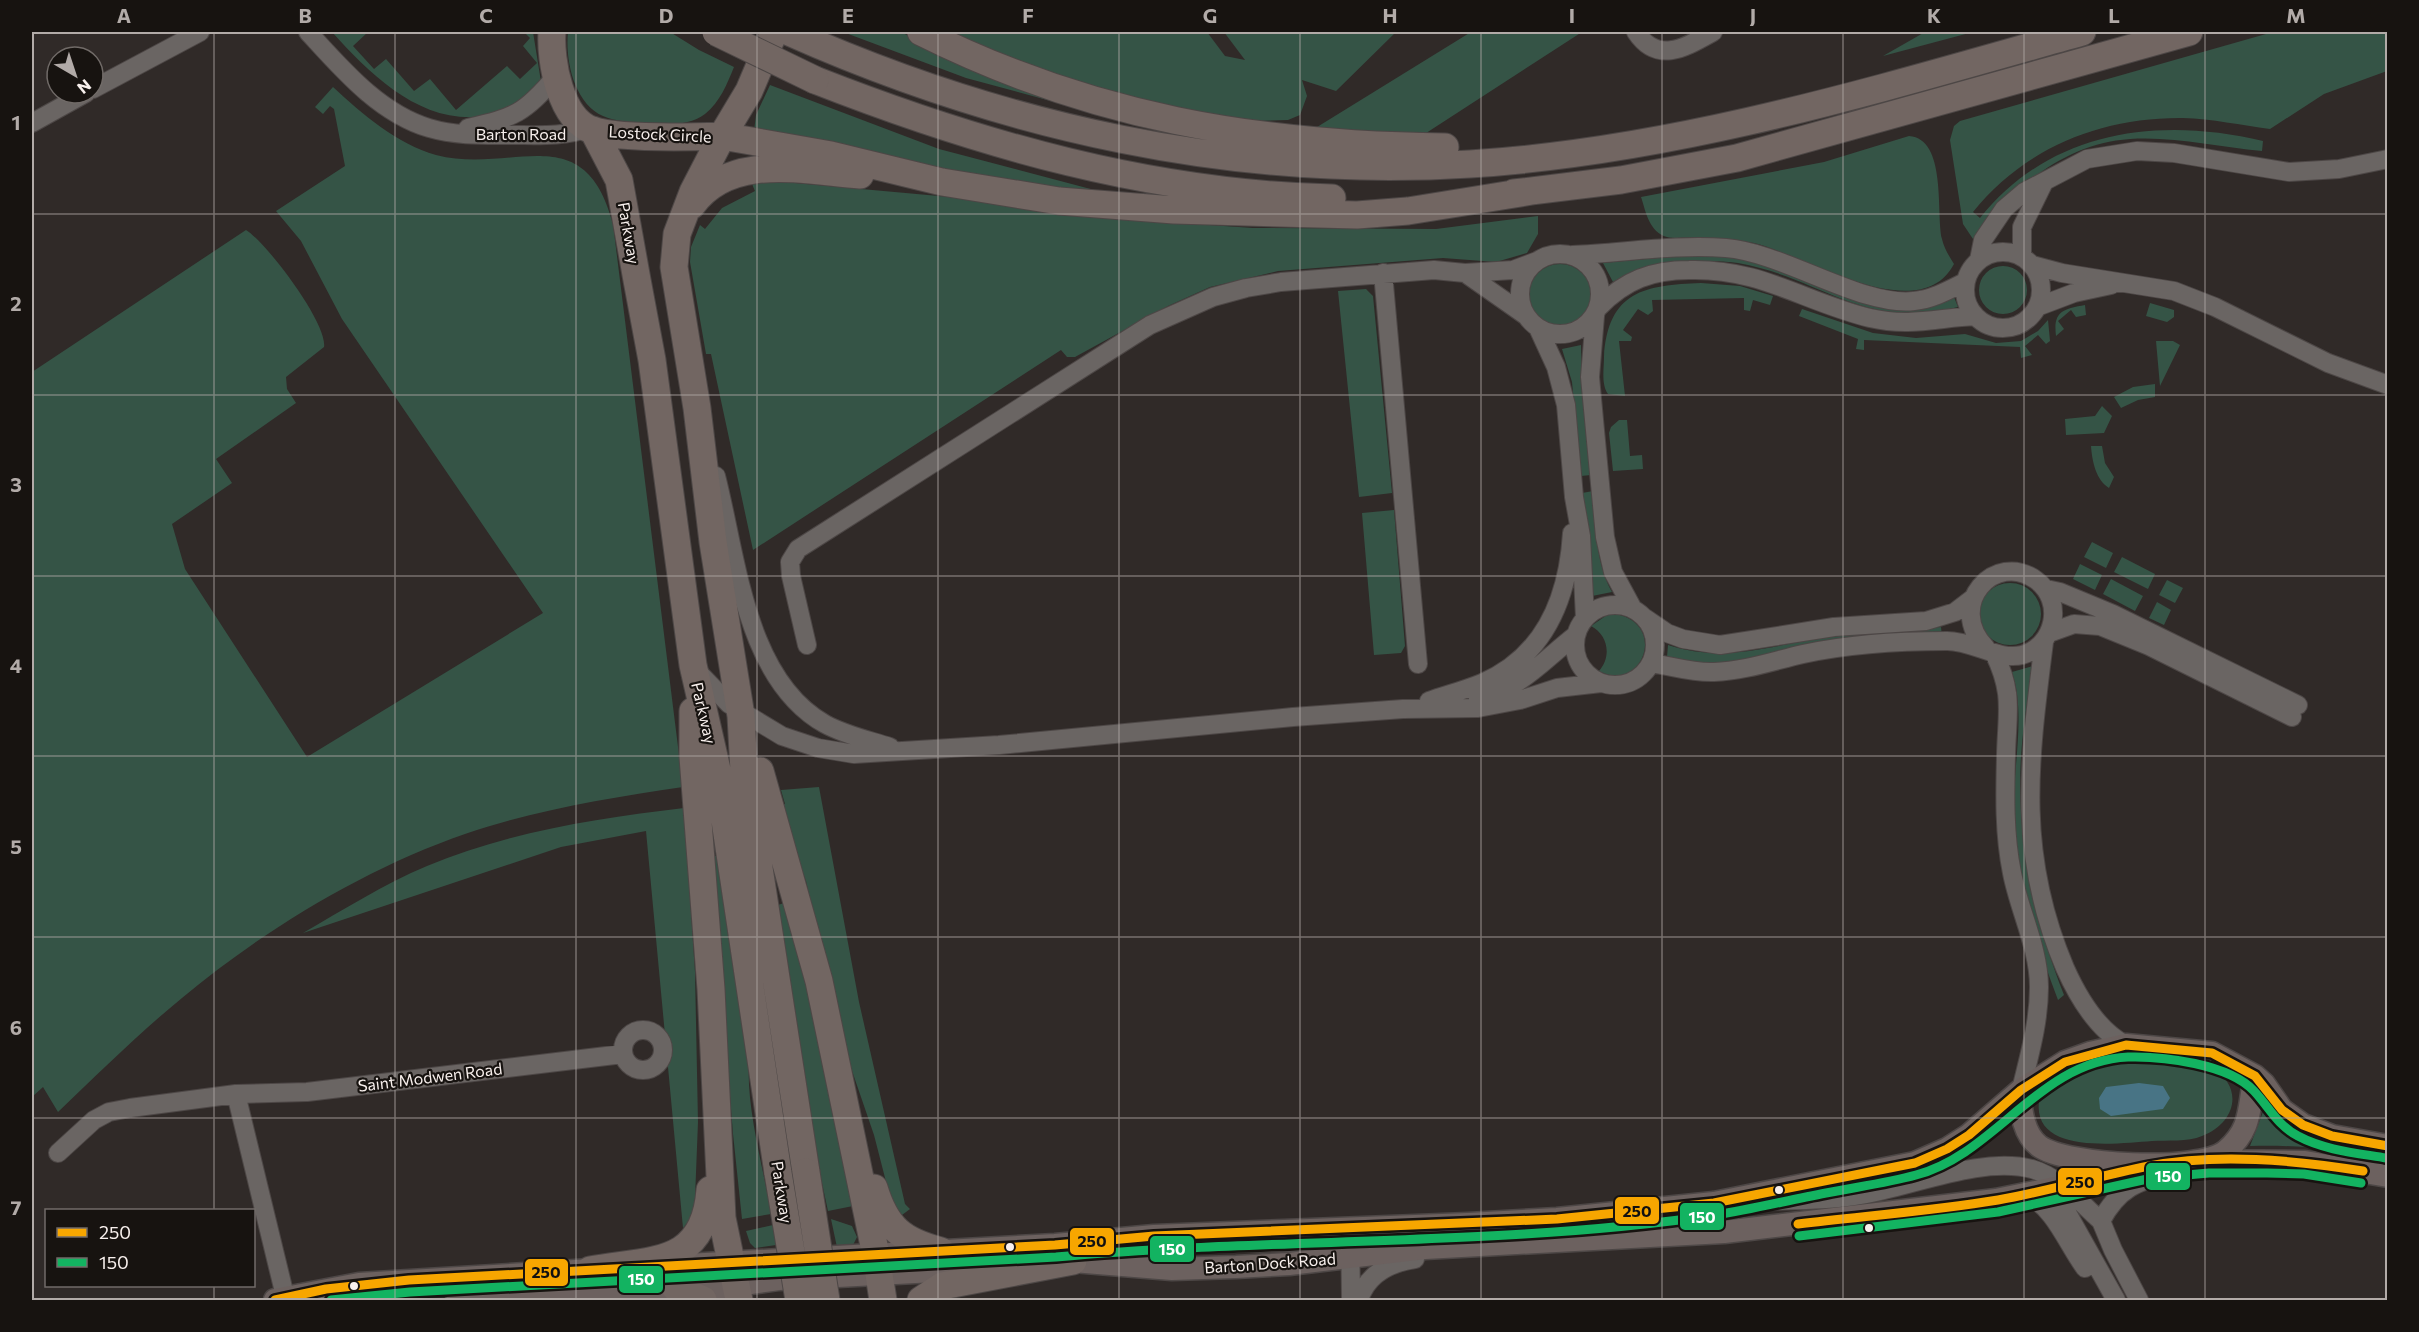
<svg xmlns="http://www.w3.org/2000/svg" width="2419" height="1332" viewBox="0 0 2419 1332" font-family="Commissioner,sans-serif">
	<rect width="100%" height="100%" fill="#302a28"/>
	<path fill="#355446" d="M332 32H368L353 46 374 69 386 59 414 91 430 79 456 110 507 66 520 79 537 63 523 46 530 38 524 32H533L542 88C528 96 513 110 498 115 493 117 485 116 479 117 418 122 370 74 332 32Z
		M568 32H670L699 50 734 67C727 84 720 102 705 114 689 126 667 125 648 123 633 122 616 122 603 116 574 103 565 60 568 32Z
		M843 32H901L953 59 1095 113 966 78Z
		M944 32H1207L1225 56 1245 60 1224 32H1396L1336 91 1302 80 1307 96 1300 115 1288 120 1253 121 1095 93Z
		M1471 32H1582L1420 137 1309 132Z
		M1925 32H1973L1883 56Z
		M2273 32H2387V71L2324 94 2270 129C2241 125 2212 119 2183 118 2101 117 2024 148 1973 212L1980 218C2050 130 2159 116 2263 141L2262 151C2218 147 2173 136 2130 139 2062 144 2013 189 1973 239L1963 224 1950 140 1954 126 1960 121Z
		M770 85 939 149 1117 196 989 180 754 131 756 115Z
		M333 87C362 114 397 144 436 155 513 175 584 115 613 224L683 787C609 798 535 810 465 834 366 868 262 931 182 998 139 1033 99 1073 58 1112L43 1087 32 1097V372L246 230C267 243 328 324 324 347L286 377 287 389 296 403 216 459 232 483 172 524 185 569 307 757 543 613 342 319 301 241 276 211 345 166 334 109 330 106 323 114 315 107Z
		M1909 136C1947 139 1936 212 1942 239 1944 248 1949 256 1954 264 1919 330 1805 255 1754 243 1734 239 1715 238 1695 238 1686 237 1675 239 1667 237 1649 232 1646 212 1641 197L1824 162Z
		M773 181 1005 202 1122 219 1253 228 1436 229 1538 216V234L1527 253 1496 262 1443 258 1278 271 1210 287 1168 306 1075 357H1067L1061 350 753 550 711 354H706L690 262 691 247 700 225 705 229 722 208 755 191 752 184Z
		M1689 255 1739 258 1922 308 1954 297 1958 307C1862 331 1823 278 1738 263 1711 259 1687 262 1661 268 1644 272 1628 274 1613 282L1603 263Z
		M1529 295a31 31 0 1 1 62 0a31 31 0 1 1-62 0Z
		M1979 290a24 24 0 1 1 48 0a24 24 0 1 1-48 0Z
		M1701 283 1740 286 1773 296 1770 305 1753 300 1750 311 1744 310V298L1652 300 1653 311 1648 315 1638 309 1623 330 1632 337 1631 341H1619L1625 396 1608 394C1601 384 1604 369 1604 357 1608 291 1645 285 1701 283Z
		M1366 289 1373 296 1392 493 1359 497 1338 291Z
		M2150 303 2174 310V317L2167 322 2146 316Z
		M2085 305 2086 315 2076 317 2071 310 2058 321 2064 329 2056 336C2053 312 2062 309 2085 305Z
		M1802 309 1873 333 1916 338 1965 334 1996 343 2021 341 2038 331 2048 320 2050 341 2046 344 2038 335 2025 346 2032 355 2021 358 2020 347 1864 340V350L1856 349 1858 339 1799 316Z
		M2156 341H2173L2180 345 2160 386Z
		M1581 345 1582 382 1591 475 1581 476 1572 382 1562 349Z
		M2155 384V397L2138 400 2121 408 2114 397 2133 387Z
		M2102 406 2112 416 2104 433 2066 435 2065 419 2095 416Z
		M1619 420H1627L1630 456 1642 455 1643 469 1613 471 1609 433 1611 427Z
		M2091 446H2102L2105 463 2114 477 2109 488C2096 480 2092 461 2091 446Z
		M1593 491C1596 525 1595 561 1612 592L1592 596 1582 493Z
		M1394 510 1405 646 1401 653 1374 655 1362 513Z
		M2092 542 2113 553 2106 568 2084 557Z
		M2122 557 2155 574 2148 589 2114 572Z
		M2080 564 2102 575 2095 590 2073 579Z
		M2111 579 2143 596 2135 611 2103 594Z
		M2167 580 2183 588 2175 603 2159 595Z
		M1979 614a31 31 0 1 1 62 0a31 31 0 1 1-62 0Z
		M2157 602 2171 610 2164 625 2149 618Z
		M1616 614C1669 625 1641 694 1599 671 1612 656 1608 635 1591 626L1607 615Z
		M1941 627 1942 636 1723 663H1700L1667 657 1668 645C1726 664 1773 644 1831 637 1867 632 1904 629 1941 627Z
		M2033 666C2028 696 2023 727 2021 757 2016 839 2034 919 2064 995L2058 1000C2035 940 2015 873 2014 809 2013 765 2026 714 2012 672Z
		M819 787 859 1002 905 1204 910 1209 902 1215 892 1205 874 1135 837 1027 807 898C811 881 798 867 794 852 789 837 785 821 781 805L785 804 781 790Z
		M684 808 695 972 698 1122 695 1198 692 1217 683 1228 646 831 561 847 303 933C343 910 384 884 427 866 508 832 598 818 684 808Z
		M711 856H720L749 1060C746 1110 763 1164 771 1214L742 1219 733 1134Z
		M787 902 817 1024 853 1206 828 1211 816 1155 775 906Z
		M2122 1061 2211 1067C2245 1087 2236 1123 2202 1136 2188 1142 2167 1140 2152 1141 2112 1144 2020 1156 2042 1088 2068 1071 2090 1063 2122 1061Z
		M2263 1112C2296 1143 2336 1142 2378 1154L2373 1161C2335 1147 2291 1145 2250 1146Z
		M831 1219 852 1226 857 1237 850 1251 838 1252Z
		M773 1225 776 1245 755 1248 750 1243 746 1231Z"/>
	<path fill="#487485" d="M2139 1083 2163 1086 2170 1098 2163 1109 2111 1116 2100 1109 2099 1098 2106 1087Z"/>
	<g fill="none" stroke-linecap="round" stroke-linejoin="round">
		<defs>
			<path id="minor" d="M308 32C342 69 379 113 429 128 456 136 484 135 512 135 538 135 563 137 589 128
				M1636 32C1658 65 1686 47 1713 32
				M93 89 200 32
				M32 123 86 93
				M468 128C515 117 524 114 556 76
				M1965 290a38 38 0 1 1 76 0a38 38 0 1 1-76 0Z
				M1520 294a40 40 0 1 1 80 0a40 40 0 1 1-80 0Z
				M1572 255C1623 253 1675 244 1726 248 1785 253 1861 307 1914 301 1933 299 1949 290 1965 282
				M2022 257V227L2043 184
				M1979 260 1983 240 2004 209 2024 192 2087 159 2137 151 2174 153 2289 172 2339 169 2388 159
				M2032 265 2062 273 2174 291 2215 307 2328 363 2388 385
				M1383 273 1418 664
				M1465 273 1525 315
				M1599 307C1625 280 1652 270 1689 270 1761 268 1804 302 1870 318 1909 327 1937 318 1975 316
				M2037 307 2074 293 2111 285
				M1595 316 1590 377 1605 537 1613 572 1633 609
				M1539 330 1556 367 1566 405 1574 497 1581 536 1585 618
				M716 476C737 557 745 679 825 724 845 735 868 740 890 747
				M2046 589 2060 592 2113 614 2298 705
				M1575 645a40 40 0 1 1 80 0a40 40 0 1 1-80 0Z
				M1645 618 1667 633 1683 639 1720 645 1834 627 1926 621 1955 612 1972 599
				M2049 633 2074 624 2100 626 2149 646 2292 717
				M2044 642C2029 761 2016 853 2065 968 2078 997 2097 1030 2126 1045
				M807 645 791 576 790 562 798 549 1150 325 1213 297 1246 288 1281 282 1434 270 1465 273 1513 270 1537 261
				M1994 653C2014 694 2007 712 2006 755 2005 794 2004 834 2012 873 2019 910 2039 948 2039 987 2039 1023 2029 1056 2021 1090
				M1651 663C1672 666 1692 673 1714 672 1744 671 1773 661 1803 654 1849 644 1900 641 1947 641 1973 641 1999 661 2022 655 2055 646 2065 601 2036 580 1995 550 1945 605 1986 648
				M698 672 729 704 782 736 818 748 854 754 999 745 1293 717 1403 709 1478 708 1520 700 1557 688 1601 683
				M1478 699C1523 687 1541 662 1576 635
				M1429 701C1446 695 1465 690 1482 683 1545 656 1568 598 1572 533
				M623 1050a20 20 0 1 1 40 0a20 20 0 1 1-40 0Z
				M236 1094 286 1300
				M58 1153 94 1120 109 1112 130 1108 236 1094 307 1092 623 1054
				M2047 1177 2116 1300
				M2027 1195C2055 1208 2067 1244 2085 1268
				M1761 1201C1795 1200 1828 1201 1861 1195 1914 1186 1981 1156 2032 1169 2060 1177 2080 1203 2101 1221
				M1350 1228 1351 1300
				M1178 1244 1307 1242 1326 1243 1349 1257
				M1359 1300C1367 1274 1389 1263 1415 1259
				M2139 1300 2113 1250 2101 1221C2121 1183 2143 1181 2181 1169"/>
			<path id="major" d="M2019 1092C2021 1110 2023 1134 2039 1146 2066 1166 2199 1173 2226 1151 2253 1128 2248 1107 2255 1077
				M2208 1161 2305 1162 2388 1176
				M1055 1263 1073 1261 1172 1269 1236 1267 1289 1264 1425 1248 1724 1232 1996 1200 2113 1176 2150 1166
				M650 1267 1055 1245 1154 1236 1468 1224 1557 1219 1714 1203 1915 1163 1947 1149 1969 1135 2021 1090 2065 1062 2090 1053 2126 1045 2212 1053 2255 1076 2264 1084 2282 1110 2303 1125 2332 1136 2388 1146
				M275 1300 359 1284 608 1269
				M457 1300 614 1289 716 1288 779 1279 974 1269"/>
			<path id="highway" d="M552 32C550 60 560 119 592 130 618 139 692 137 722 136L749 91 774 32
				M789 32C1003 127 1235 179 1470 164 1679 151 1882 88 2082 32
				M921 32C1091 117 1257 145 1445 147
				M815 80C981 145 1153 194 1332 198
				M593 130 619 180 637 280 652 360 693 665 718 774 778 1173
				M1514 193 1621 180 1737 158 2189 32
				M692 205C730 152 805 171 860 175
				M693 711V757L711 989 722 1218 739 1300
				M760 771 819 981 876 1255 883 1300
				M806 1172 744 771 741 716 713 542 697 408 674 267 677 234 693 192 722 136 831 155 942 182 1059 201 1174 210 1357 215 1408 211 1532 191
				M874 1188C886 1228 902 1241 941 1251
				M590 1270C652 1259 704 1267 710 1190
				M675 1287 703 1300
				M921 1300 942 1286 1073 1261"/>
		</defs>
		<use href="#minor" stroke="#4d4746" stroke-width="20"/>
		<use href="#major" stroke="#4d4746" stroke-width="25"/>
		<use href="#highway" stroke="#4d4746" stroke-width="29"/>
		<use href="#minor" stroke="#6a6563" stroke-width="18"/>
		<use href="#major" stroke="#6c615f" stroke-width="22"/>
		<use href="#highway" stroke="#726662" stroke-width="27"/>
		<defs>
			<path id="highway-bridge" d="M716 32 815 80
				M806 1172 826 1300
				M778 1173 799 1300"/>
		</defs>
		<use href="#highway-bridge" stroke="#4d4746" stroke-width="29" stroke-linecap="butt"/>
		<use href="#highway-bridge" stroke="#726662" stroke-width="27"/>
		<defs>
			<path id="bus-1" d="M1798 1224C1864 1216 1932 1211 1998 1200 2049 1191 2098 1176 2149 1166 2218 1153 2294 1160 2363 1171
				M275 1300 326 1289 409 1280 1055 1245 1154 1236 1557 1219 1714 1203 1915 1163 1947 1149 1969 1135 2021 1090 2065 1062 2126 1045 2212 1053 2255 1076 2282 1110 2303 1125 2332 1136 2388 1146"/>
			<path id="bus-2" d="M1799 1236 1998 1212 2152 1178 2209 1173H2267L2304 1174 2361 1183
				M331 1300 410 1292 1056 1257C1275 1237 1498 1247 1716 1215 1753 1209 1789 1200 1826 1193 1856 1187 1887 1183 1916 1175 1996 1154 2039 1061 2128 1057 2163 1056 2229 1064 2254 1091 2269 1107 2277 1125 2298 1136 2324 1150 2356 1153 2386 1158"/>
		</defs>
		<use href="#bus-1" stroke="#171310" stroke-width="14"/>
		<use href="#bus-2" stroke="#171310" stroke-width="14"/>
		<use href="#bus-1" stroke="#f7a600" stroke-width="9"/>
		<use href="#bus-2" stroke="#13b361" stroke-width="9"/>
	</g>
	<path fill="none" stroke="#b2aba8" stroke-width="1.5" stroke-opacity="0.55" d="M214 32V1210M395 32V1300M576 32V1300M757 32V1300M938 32V1300M1119 32V1300M1300 32V1300M1481 32V1300M1662 32V1300M1843 32V1300M2024 32V1300M2205 32V1300M32 214H2388M32 395H2388M32 576H2388M32 756H2388M32 937H2388M32 1118H2388M214 1286V1300"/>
	<g fill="#f8f0ed" stroke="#171310" stroke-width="2">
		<circle cx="1779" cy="1190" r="5"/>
		<circle cx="1869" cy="1228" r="5"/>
		<circle cx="1010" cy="1247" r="5"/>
		<circle cx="354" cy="1286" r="5"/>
	</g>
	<g text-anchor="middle" stroke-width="4.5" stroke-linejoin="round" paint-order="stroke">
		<g font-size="16" fill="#f8f0ed" stroke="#171310">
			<text x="521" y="140">Barton Road</text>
			<text transform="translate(660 134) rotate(3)" y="6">Lostock Circle</text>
			<text transform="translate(629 233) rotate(80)" y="6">Parkway</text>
			<text transform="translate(704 713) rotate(77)" y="6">Parkway</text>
			<text transform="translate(430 1077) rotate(-7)" y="6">Saint Modwen Road</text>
			<text transform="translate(782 1192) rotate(81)" y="6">Parkway</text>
			<text transform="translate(1270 1263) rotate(-4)" y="6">Barton Dock Road</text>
		</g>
	</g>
	<g stroke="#171310" stroke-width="2">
		<rect x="2145" y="1162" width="46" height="29" rx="6" fill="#13b361"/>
		<rect x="2057" y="1167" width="46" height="29" rx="6" fill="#f7a600"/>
		<rect x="1614" y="1196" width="46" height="29" rx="6" fill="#f7a600"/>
		<rect x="1679" y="1202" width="46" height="29" rx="6" fill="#13b361"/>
		<rect x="1069" y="1227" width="46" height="29" rx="6" fill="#f7a600"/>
		<rect x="1149" y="1235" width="46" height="28" rx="6" fill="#13b361"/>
		<rect x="524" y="1258" width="45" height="29" rx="6" fill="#f7a600"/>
		<rect x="618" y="1265" width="46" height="29" rx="6" fill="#13b361"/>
	</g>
	<g font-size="16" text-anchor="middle" font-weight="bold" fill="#fff">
		<text x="2168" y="1182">150</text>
		<text x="1702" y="1223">150</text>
		<text x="1172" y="1255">150</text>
		<text x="641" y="1285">150</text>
	</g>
	<g font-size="16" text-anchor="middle" font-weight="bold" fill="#111">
		<text x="2080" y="1188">250</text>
		<text x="1637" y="1217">250</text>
		<text x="1092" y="1247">250</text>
		<text x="546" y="1278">250</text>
	</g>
	<rect width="2419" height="1332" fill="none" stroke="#171310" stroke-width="66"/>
	<rect x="45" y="1209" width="210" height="78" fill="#171310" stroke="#716b68" stroke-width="1.5"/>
	<rect x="57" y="1228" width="30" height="9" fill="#f7a600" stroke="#716b68" stroke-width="1.5"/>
	<text x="99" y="1239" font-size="18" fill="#f8f0ed">250</text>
	<rect x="57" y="1258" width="30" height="9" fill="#13b361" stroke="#716b68" stroke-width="1.5"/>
	<text x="99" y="1269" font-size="18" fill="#f8f0ed">150</text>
	<g transform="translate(75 75) rotate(141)"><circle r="28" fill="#171310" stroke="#716b68" stroke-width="1.5"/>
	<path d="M0-4.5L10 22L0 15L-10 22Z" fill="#b2aba8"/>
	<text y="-9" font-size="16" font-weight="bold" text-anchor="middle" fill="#f8f0ed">N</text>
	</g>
	<rect x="33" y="33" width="2353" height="1266" fill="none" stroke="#b2aba8" stroke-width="2"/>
	<g font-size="20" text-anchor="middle" font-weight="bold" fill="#b2aba8">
		<text x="124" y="23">A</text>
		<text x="305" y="23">B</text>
		<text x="486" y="23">C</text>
		<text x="666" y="23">D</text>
		<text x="848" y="23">E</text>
		<text x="1028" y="23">F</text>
		<text x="1210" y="23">G</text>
		<text x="1390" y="23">H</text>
		<text x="1572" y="23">I</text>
		<text x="1753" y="23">J</text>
		<text x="1934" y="23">K</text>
		<text x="2114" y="23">L</text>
		<text x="2296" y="23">M</text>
		<text x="16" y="130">1</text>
		<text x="16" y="311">2</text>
		<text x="16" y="492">3</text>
		<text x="16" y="673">4</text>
		<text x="16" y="854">5</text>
		<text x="16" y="1035">6</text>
		<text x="16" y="1215">7</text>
	</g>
</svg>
